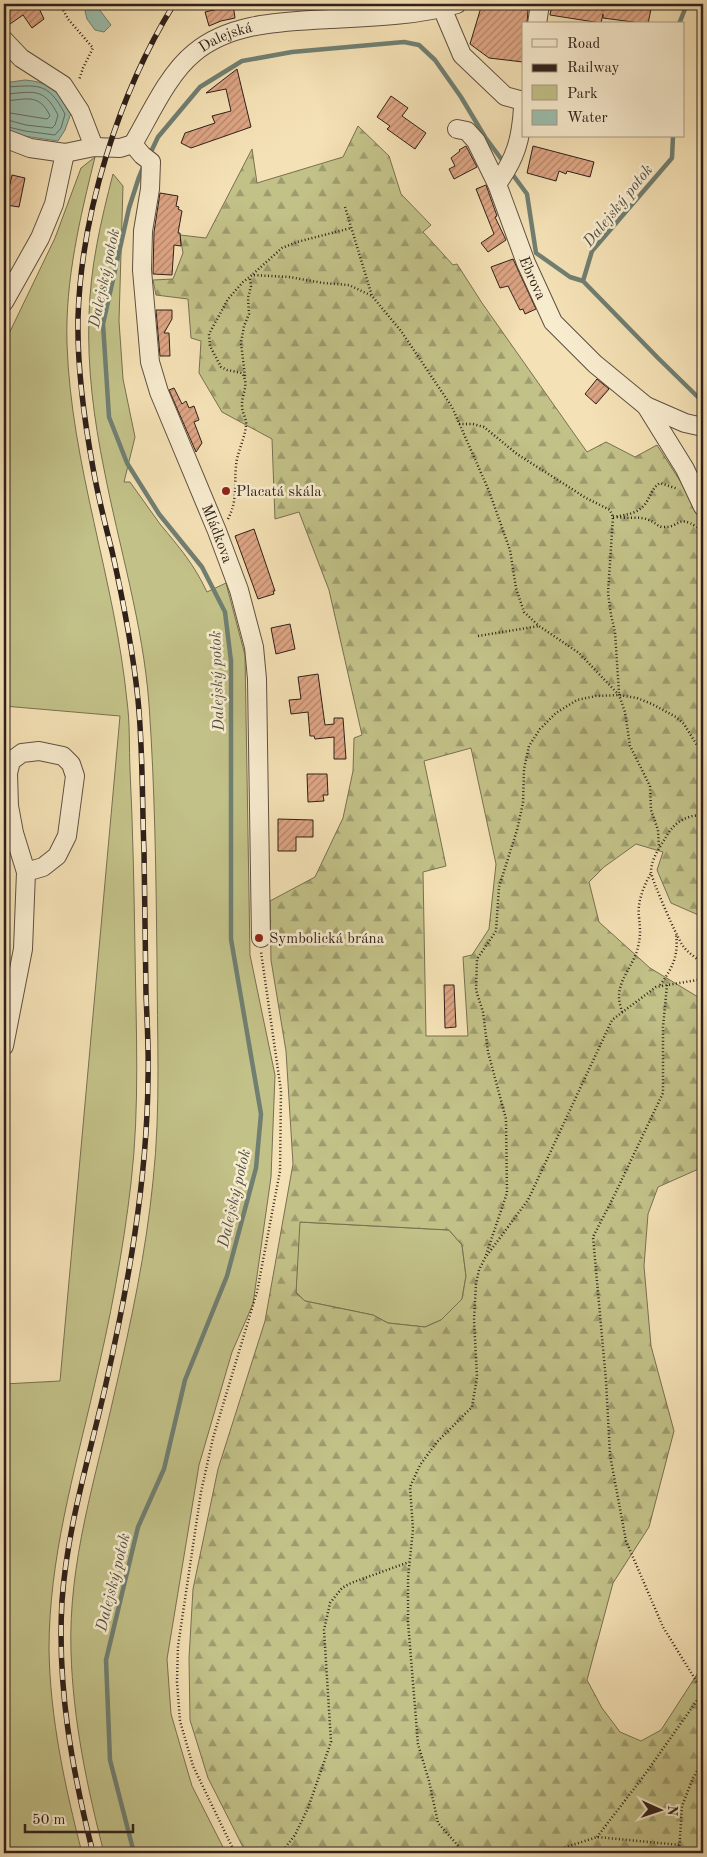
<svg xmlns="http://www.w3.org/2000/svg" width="707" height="1857" viewBox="0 0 707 1857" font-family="'Old Standard TT',serif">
	<defs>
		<pattern id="forest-firs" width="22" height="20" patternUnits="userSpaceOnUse" patternTransform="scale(1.25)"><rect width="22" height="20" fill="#c2c188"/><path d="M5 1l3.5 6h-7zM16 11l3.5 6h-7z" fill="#9e9c6e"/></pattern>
		<pattern id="building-hatch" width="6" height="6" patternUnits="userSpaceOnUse" patternTransform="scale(1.25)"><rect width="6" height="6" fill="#dea584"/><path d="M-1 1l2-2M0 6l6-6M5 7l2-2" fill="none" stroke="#b4866b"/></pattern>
	</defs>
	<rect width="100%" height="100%" fill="#f4e1b5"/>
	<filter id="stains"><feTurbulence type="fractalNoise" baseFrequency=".004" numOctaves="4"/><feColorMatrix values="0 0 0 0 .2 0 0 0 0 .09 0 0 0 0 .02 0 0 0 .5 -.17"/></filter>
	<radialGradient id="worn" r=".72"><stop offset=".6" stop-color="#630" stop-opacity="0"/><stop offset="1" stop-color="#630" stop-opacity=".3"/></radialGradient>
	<path fill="#c2c188" stroke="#787051" d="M95 157C80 218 65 280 67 344 71 465 115 580 127 701 130 723 129 747 130 770 133 830 134 890 135 951 136 1028 140 1106 131 1183 123 1252 110 1320 94 1387 74 1474 49 1559 49 1649 50 1718 65 1787 82 1853H4V1384L60 1381 120 716 4 706V344L55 238 81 168Z
		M113 174 123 186 119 321 123 379 135 437 124 482H130C140 496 150 510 160 524 179 547 194 564 207 592L226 583 245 655 250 955 275 1075 271 1177 253 1304 232 1352 199 1465 167 1659 171 1714 192 1786 226 1853H104C87 1787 73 1720 71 1652 68 1562 96 1477 115 1391 131 1322 146 1252 153 1181 161 1108 157 1034 157 960 156 875 155 789 149 704 143 624 119 547 104 469 94 420 87 367 89 316 90 268 101 220 113 174Z
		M299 1222 449 1230 462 1245 466 1276 462 1299 441 1320 425 1327 388 1323 373 1315 305 1301 296 1292Z"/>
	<path fill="url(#forest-firs)" stroke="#787051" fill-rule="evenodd" d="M358 126 389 156 401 194 431 225 423 232 453 265 457 264 482 303 587 452 606 442 635 457 657 445 693 501 703 524V917L671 903 657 870 663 852 636 844 604 867 589 882 599 922 650 968 703 1000V1167L658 1187 648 1214 644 1266 651 1346 674 1431 649 1527 613 1583 587 1680 602 1708 620 1732 641 1741 661 1730 703 1665V1853H246L208 1778 190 1720 189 1658 193 1589 218 1469 265 1321 293 1164 286 1051 271 960 270 901 315 877 343 818 353 771 354 738 362 735 329 590 299 512 275 519 272 439 222 412 199 373 201 341 191 338 188 299 156 295 153 280 173 279 183 253 180 235 206 238 252 149 257 183 343 157ZM471 748 496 864 489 929 472 955 463 957 468 1036H426L423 872 446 866 424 761ZM300 1222 449 1230 462 1245 466 1276 462 1299 441 1320 425 1327 388 1323 373 1315 305 1301 296 1293Z"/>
	<path fill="#9cbead" stroke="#707f72" d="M91 5 99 9 111 25 104 32 95 30 87 19 85 11Z
		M25 80C54 83 55 90 71 113L65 130 58 141 24 136 4 130V83Z"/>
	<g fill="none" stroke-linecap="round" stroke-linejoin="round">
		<path stroke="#666f64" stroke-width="1" d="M4 87C37 86 47 80 65 114L61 128 55 135 25 131 4 126
			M4 94C32 93 43 85 58 115L55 125 52 128 26 125 4 119
			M4 101C25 100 39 92 50 116L47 119 4 112"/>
		<path stroke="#707f72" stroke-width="4.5" d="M679 24 687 4
			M149 156 158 137 200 87 242 61 292 52 404 42 419 45 435 60 461 97 485 137 505 164
			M510 171 527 194 536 253 570 277 583 281 592 251 672 158 673 136
			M583 281 658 358 703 402
			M134 1853 110 1760 106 1660 138 1527 164 1469 185 1380 227 1276 256 1168 261 1114 231 939V661L225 612 202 567 159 514 127 463 109 417 103 324 129 208 139 177 144 165"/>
	</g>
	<path fill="url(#building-hatch)" stroke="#2f201a" d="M4 4H37L44 19 32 28 23 15 10 24 8 22 4 25Z
		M217 4H233L235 18 221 21 209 26 205 12 218 9Z
		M482 4 528 10 527 24H523V62L489 58 470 44Z
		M552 4H569L603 10V6L623 9 625 4H652L648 24 603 18V14L601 23 550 15Z
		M237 69 251 127 191 148 181 143 185 133 215 123 212 116 231 111 226 89 206 93Z
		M391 96 408 108 402 116 426 133 415 149 387 129 390 126 377 117Z
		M466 146 477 167 454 179 449 169 455 166 451 158 460 151 459 150Z
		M533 146 594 162 590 177 567 171 566 174 559 171 556 181 527 173Z
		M12 175 25 178 19 207 6 205 8 196 4 195 6 184H10Z
		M486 185 497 216 495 217 506 240 488 252 481 243 494 234 476 189Z
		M160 193 178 196 176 206 179 207 178 209 182 211 178 233H180L181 246 174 245 172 275 153 274 154 232Z
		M513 259 536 309 525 314 523 309 520 310 508 286 500 288 491 267Z
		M156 310H172V319L164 333H169L170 356H160Z
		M597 379 609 389 596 404 585 394Z
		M174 388 182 404 186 401 189 408 194 406 199 420 194 422 202 443 196 452 169 390Z
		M254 529 275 591H273L274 594 258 599 235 536Z
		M290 624 295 649 276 654 271 628Z
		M318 674 325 725 334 724V718H343L346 759H334V737L315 739 314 736H310L308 712 291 714 289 700 301 699 298 677Z
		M307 774H327L328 795H323L324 801 308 802Z
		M278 819 313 820V837H296V851H278Z
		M444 985H454L456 1027 445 1028Z"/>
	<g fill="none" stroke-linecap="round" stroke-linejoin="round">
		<defs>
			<g id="minor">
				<path d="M442 8 462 55 505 96 523 101"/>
				<path d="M537 24 540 4"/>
				<path d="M4 40 21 58 63 85 80 111 94 147"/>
				<path id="s1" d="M457 129 467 131 476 141 497 184 526 263 553 322 595 364 646 406 685 423 703 427"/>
				<path d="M4 138 30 148 65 153 94 147 120 148 133 144"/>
				<path id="s2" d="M133 144 142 155 151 162 150 189 143 231 142 270 150 362 159 392 217 531 239 590 254 647 257 679 261 938"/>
				<path id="s3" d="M133 144C150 115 168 74 194 53 231 22 283 22 329 19 371 17 416 16 457 4"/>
				<path d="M497 184C516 158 521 139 523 108"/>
				<path d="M4 302 40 238 54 204 65 153"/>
				<path d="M646 406 685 469 703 507"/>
				<path d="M4 1046 23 949 26 872 14 833 9 806 8 773 11 761 22 753 39 751 63 756 71 764 75 776 67 836 57 856 43 867 26 872"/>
			</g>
		</defs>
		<use href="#minor" stroke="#605041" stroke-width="20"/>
		<path stroke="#2f201a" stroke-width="2.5" stroke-dasharray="1 2.5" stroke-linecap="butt" d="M60 4 68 19 93 48 83 68 79 80
			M345 207 372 296 401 331 452 407 489 491 510 550 516 588 524 612 539 626 579 653 619 695 625 712 630 746 650 786 651 810 658 830 659 848
			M253 274 282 248 297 242 351 228
			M245 376 241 343 244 326 249 314 248 298 251 286 250 279
			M459 424H473L484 427 517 454 586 498 610 510 613 517 608 593 611 615 615 632 619 693
			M613 517C625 515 638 514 646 503 651 495 652 488 660 483L678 489
			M617 517C627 519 641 516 649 520 655 522 658 527 663 527 680 528 677 514 697 527L703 526
			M228 519C238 499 234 486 236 466 237 452 245 439 246 425 247 419 242 413 242 406 241 395 250 385 242 373L227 370 221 367 210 346 209 334 228 299 243 282 252 275 289 277 323 283 349 285 372 296
			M478 636 539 626
			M703 815C687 815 674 822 666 837 660 847 651 859 651 872 651 878 678 940 683 946 688 953 697 958 703 964
			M660 985C672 969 679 955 676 935
			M667 985 663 1027V1093L614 1196 593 1237 606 1381 610 1455 626 1541 663 1627 703 1692
			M622 1012C621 1008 619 1002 619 997 619 978 634 965 638 947 641 935 640 928 639 917 637 901 644 886 651 873
			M486 1255 507 1193 506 1119 488 1052 483 1012 476 990 477 959 496 931 499 887 517 830 523 803 524 769 529 746 540 729 556 713 577 700 596 696 619 695 637 698 652 704 676 717 684 724 703 755
			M597 1837 643 1777 703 1692
			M235 1853 193 1766 180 1721 177 1682 178 1646 201 1492 213 1438 257 1292 280 1171 281 1091 261 952
			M281 1853 295 1835 308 1808 331 1742 324 1630 330 1603 342 1588 351 1583 409 1562
			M470 1853 461 1849 438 1823 429 1781 418 1744 408 1622V1578L413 1529 410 1487 420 1465 437 1442 472 1407 477 1377 474 1320 476 1284 479 1270 485 1258 528 1200 612 1020 656 987 703 979
			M548 1853 597 1837 680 1845
			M679 1853 682 1806 693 1778 703 1761"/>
		<use href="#minor" stroke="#f8eccf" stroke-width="18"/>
		<defs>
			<path id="rail" d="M93 1853C72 1770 57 1687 62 1601 67 1528 89 1458 105 1388 128 1286 147 1183 148 1079 149 1050 147 1022 146 994 145 946 145 899 144 852 142 801 143 750 138 700 133 650 123 600 112 551 105 524 98 496 93 468 84 419 77 368 78 318 81 213 119 93 174 4"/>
		</defs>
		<use href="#rail" stroke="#2f201a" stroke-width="5.5"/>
		<use href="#rail" stroke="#f8eccf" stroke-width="4" stroke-dasharray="11" stroke-linecap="butt"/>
	</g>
	<g fill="#8f2418" stroke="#f8eccf" stroke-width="2">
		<circle cx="226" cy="491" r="5"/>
		<circle cx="259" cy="938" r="5"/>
	</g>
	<g text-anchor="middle" stroke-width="5" stroke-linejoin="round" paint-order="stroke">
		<g font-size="15" fill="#2f201a" stroke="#f8eccf">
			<text dy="5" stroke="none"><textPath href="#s3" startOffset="146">Dalejská</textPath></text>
			<text dy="5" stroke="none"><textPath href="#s1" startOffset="172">Ebrova</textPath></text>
			<text dy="5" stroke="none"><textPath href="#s2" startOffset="411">Mládkova</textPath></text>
		</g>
		<g font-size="15" fill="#2f201a" stroke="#f8eccf" text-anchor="start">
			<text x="236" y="496">Placatá skála</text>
			<text x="269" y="943">Symbolická brána</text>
		</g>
		<g font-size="16" font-style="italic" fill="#504f46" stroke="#f8eccf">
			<text transform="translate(617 205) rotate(-51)" y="6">Dalejský potok</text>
			<text transform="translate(103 278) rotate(-78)" y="6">Dalejský potok</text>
			<text transform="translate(216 681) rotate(-92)" y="6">Dalejský potok</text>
			<text transform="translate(233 1198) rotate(-77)" y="6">Dalejský potok</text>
			<text transform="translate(112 1582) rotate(-76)" y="6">Dalejský potok</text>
		</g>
	</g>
	<rect width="707" height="1857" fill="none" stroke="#f4e1b5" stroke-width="20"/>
	<rect x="5" y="5" width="697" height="1847" fill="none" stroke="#2f201a" stroke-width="2.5"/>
	<rect x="10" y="10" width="687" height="1837" fill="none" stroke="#2f201a"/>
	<rect x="522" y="22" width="162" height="115" fill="#f8eccf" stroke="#a89a87"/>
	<rect x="532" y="39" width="25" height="8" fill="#f8eccf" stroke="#a89a87"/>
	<text x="567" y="48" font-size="15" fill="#2f201a">Road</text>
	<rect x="532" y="64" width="25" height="8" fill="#2f201a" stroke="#a89a87"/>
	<text x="567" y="72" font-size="15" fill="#2f201a">Railway</text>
	<rect x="532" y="85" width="25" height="15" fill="#c2c188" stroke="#a89a87"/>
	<text x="567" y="98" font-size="15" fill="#2f201a">Park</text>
	<rect x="532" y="110" width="25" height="15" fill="#9cbead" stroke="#a89a87"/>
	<text x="567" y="122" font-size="15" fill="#2f201a">Water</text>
	<g transform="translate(660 1810) rotate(93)" stroke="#f8eccf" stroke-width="4" paint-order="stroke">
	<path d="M0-4L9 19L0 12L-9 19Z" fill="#2f201a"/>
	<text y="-8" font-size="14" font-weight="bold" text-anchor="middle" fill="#2f201a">N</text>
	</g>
	<path d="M25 1824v8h108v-8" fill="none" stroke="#2f201a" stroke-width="2.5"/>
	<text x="32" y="1824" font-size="15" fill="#2f201a" stroke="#f8eccf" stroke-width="4" paint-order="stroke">50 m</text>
	<rect width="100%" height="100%" filter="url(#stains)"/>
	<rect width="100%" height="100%" fill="url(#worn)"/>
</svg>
